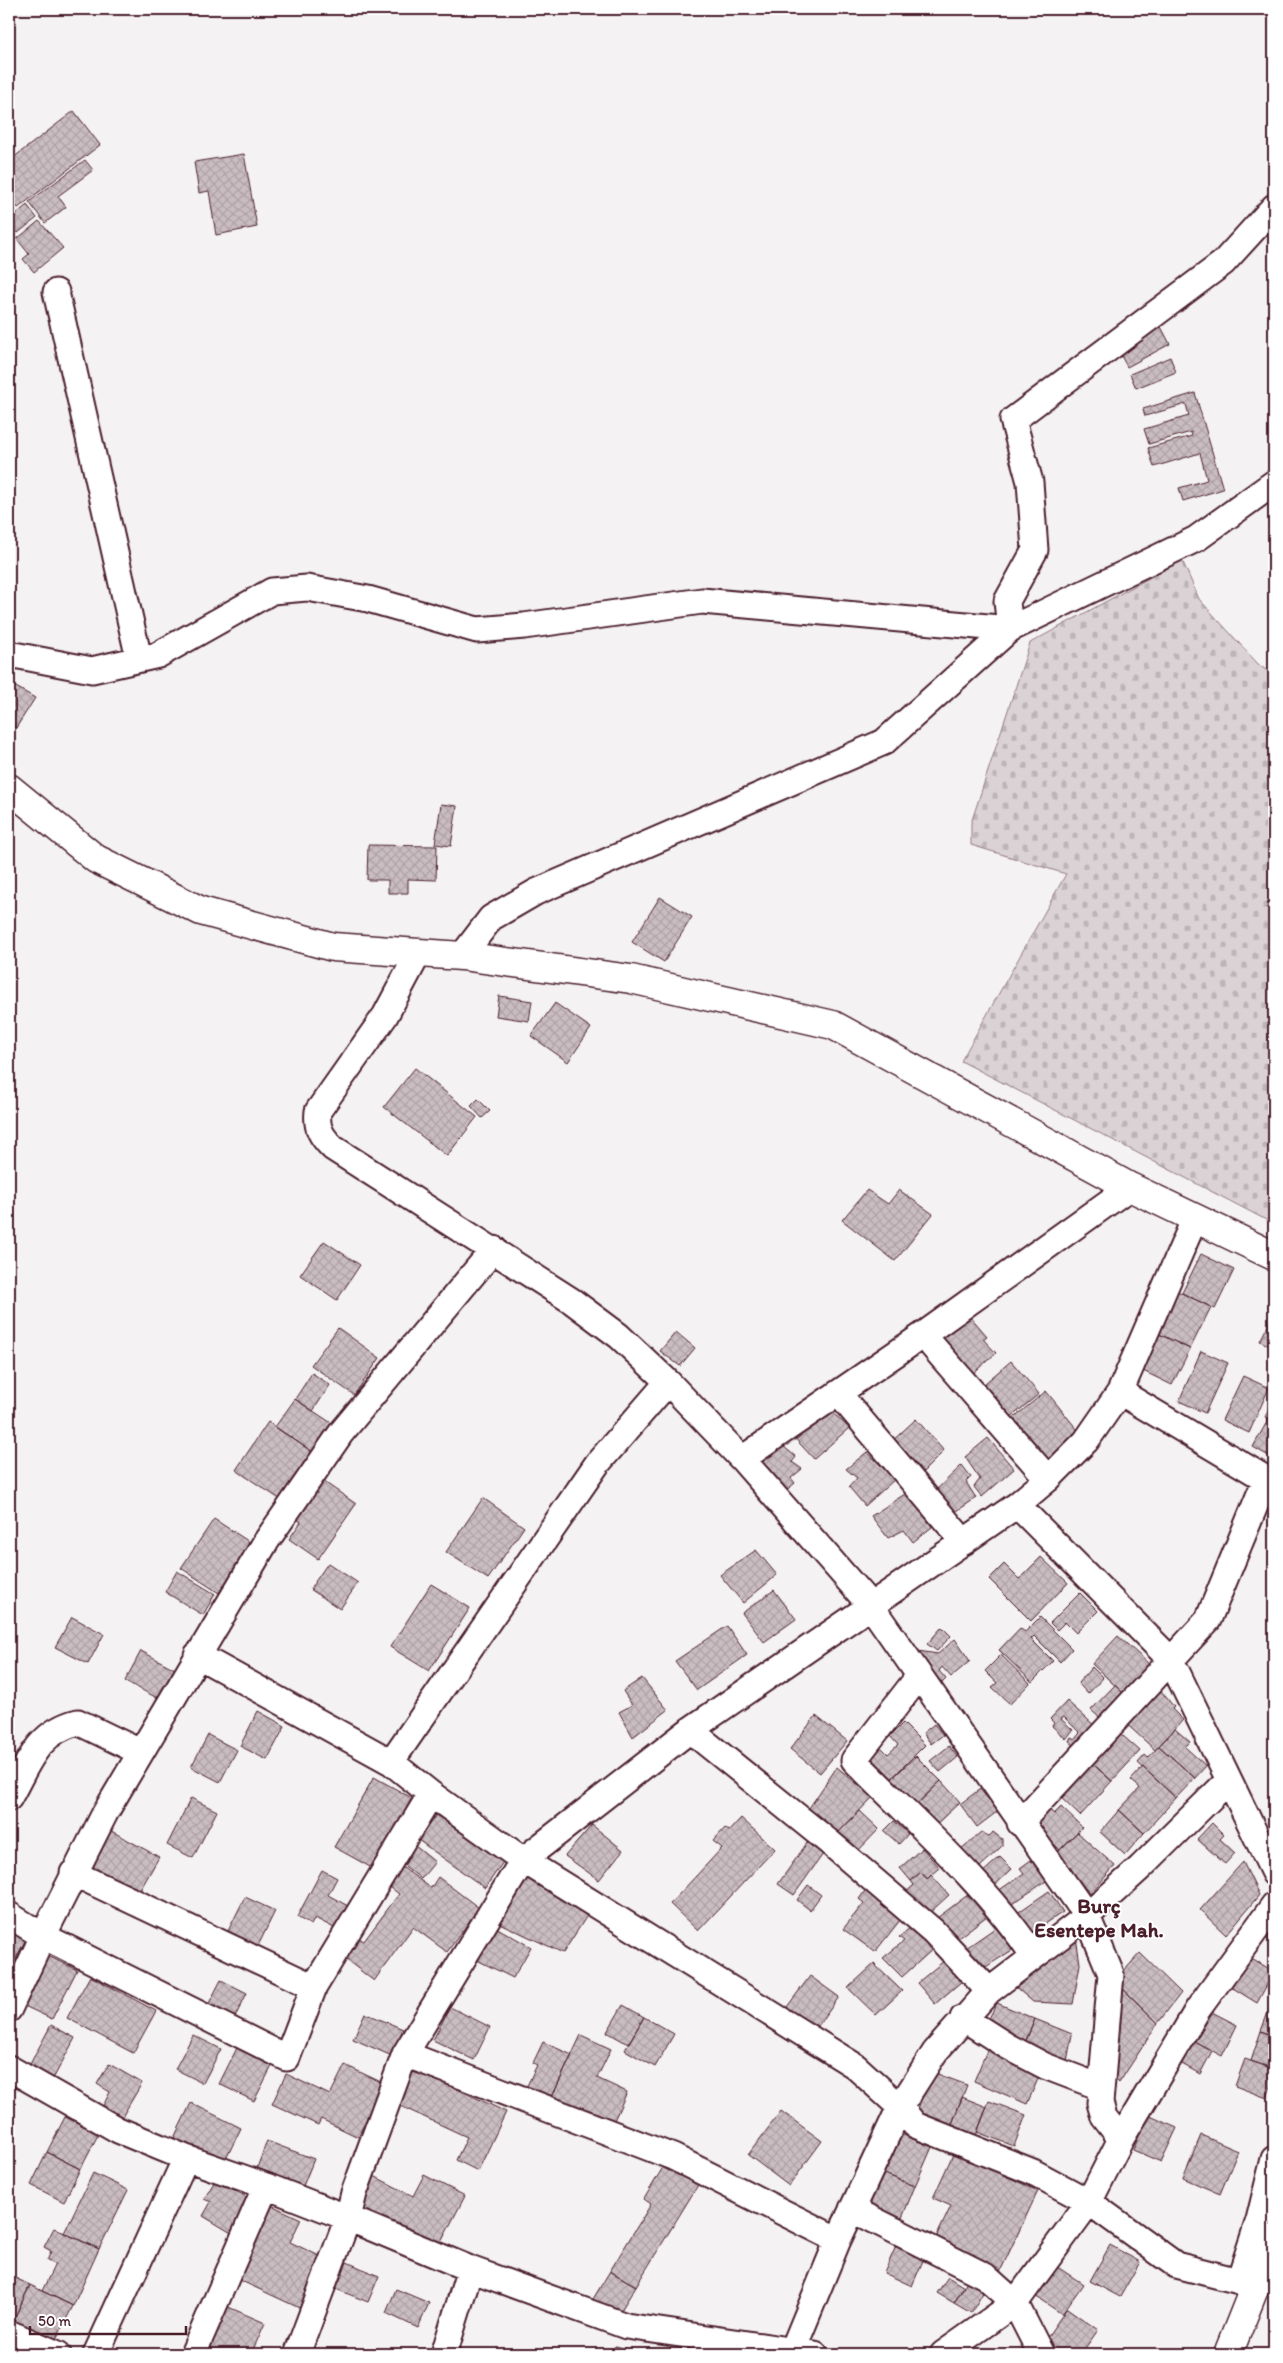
<svg xmlns="http://www.w3.org/2000/svg" width="1283" height="2363" viewBox="0 0 1283 2363" font-family="Itim,sans-serif">
	<defs>
		<pattern id="cemetery-stones" width="16" height="16" patternUnits="userSpaceOnUse" patternTransform="scale(1.25)"><rect width="16" height="16" fill="#dbd2d5"/><path d="M2 7V4a2 2 0 0 1 4 0v3zM10 15v-3a2 2 0 0 1 4 0v3z" fill="#bdb4b7"/></pattern>
		<pattern id="building-cross-hatch" width="8" height="8" patternUnits="userSpaceOnUse" patternTransform="scale(1.25)"><rect width="8" height="8" fill="#cabdc1"/><path d="M0 0l8 8M0 8l8-8" fill="none" stroke="#afa2a6"/></pattern>
	</defs>
	<rect width="100%" height="100%" fill="#f4f2f2"/>
	<filter id="ink" filterUnits="userSpaceOnUse"><feTurbulence type="fractalNoise" baseFrequency=".02" numOctaves="2"/><feDisplacementMap in="SourceGraphic" scale="10" xChannelSelector="R" yChannelSelector="G"/><feConvolveMatrix kernelMatrix="1 2 1 2 8 2 1 2 1" color-interpolation-filters="sRGB"/></filter>
	<g filter="url(#ink)">
		<path fill="url(#cemetery-stones)" stroke="#927880" d="M1182 560 1199 599 1258 664 1274 676V1224L961 1061 1066 874 971 845V823L1030 643Z"/>
		<path fill="url(#building-cross-hatch)" stroke="#4a1f2b" d="M74 111 100 145 18 208 9 196V161Z
			M244 154 257 227 216 235 209 191 199 193 194 162Z
			M85 160 93 170 58 196 66 207 45 223 29 202Z
			M27 205 37 218 18 233 9 220Z
			M39 221 63 248 34 272 23 259 29 254 17 239Z
			M1159 323 1170 344 1127 367 1116 346Z
			M1170 357 1176 372 1136 388 1130 374Z
			M1195 393 1223 489 1183 501 1179 488 1207 480 1200 453 1154 467 1148 448 1192 436 1191 432 1149 444 1144 429 1189 416 1186 404 1145 416 1143 409Z
			M9 683 35 698 16 728 9 723Z
			M441 804 457 806 451 846 435 844Z
			M368 845 437 846 436 880 408 879V893H388V880H367Z
			M660 897 692 917 664 962 632 942Z
			M499 996 532 1001 529 1021 496 1016Z
			M555 1003 591 1028 568 1062 531 1036Z
			M415 1068 477 1117 447 1156 384 1107Z
			M478 1099 490 1111 482 1118 471 1106Z
			M867 1190 888 1204 899 1190 933 1214 895 1261 842 1220Z
			M324 1241 360 1265 337 1300 300 1275Z
			M1201 1254 1234 1270 1215 1309 1182 1293Z
			M1175 1290 1211 1307 1190 1349 1155 1332Z
			M969 1315 987 1336 983 1339 996 1353 971 1375 940 1339Z
			M1271 1319 1274 1320V1348L1260 1341Z
			M338 1328 380 1358 354 1395 311 1365Z
			M676 1332 695 1348 680 1366 660 1351Z
			M1155 1332 1190 1349 1172 1385 1137 1368Z
			M1201 1351 1228 1363 1205 1413 1179 1401Z
			M1011 1361 1039 1394 1005 1422 978 1389Z
			M312 1373 330 1385 313 1411 295 1399Z
			M1243 1376 1269 1388 1249 1433 1222 1420Z
			M1046 1391 1080 1433 1046 1462 1011 1420Z
			M295 1399 333 1424 314 1453 275 1427Z
			M1274 1400V1421L1265 1417Z
			M825 1405 849 1428 814 1459 789 1432Z
			M916 1419 944 1451 919 1476 889 1444Z
			M1268 1420 1274 1423V1459L1253 1447Z
			M268 1422 314 1453 281 1500 236 1470Z
			M988 1438 1014 1469 982 1497 974 1487 980 1479 965 1457Z
			M777 1441 796 1457 792 1462 802 1469 791 1478 795 1483 783 1493 754 1461Z
			M867 1452 895 1479 865 1506 849 1487 857 1478 846 1469Z
			M962 1465 971 1477 966 1482 976 1498 951 1515 932 1494Z
			M320 1479 356 1504 318 1559 289 1539 301 1522 294 1517Z
			M908 1492 932 1527 913 1542 904 1530 888 1538 871 1516Z
			M483 1498 524 1527 488 1579 446 1552Z
			M214 1519 251 1543 219 1593 181 1568Z
			M756 1550 777 1575 743 1603 720 1575Z
			M1041 1557 1068 1583 1031 1621 989 1579 1004 1564 1019 1579Z
			M328 1563 358 1583 340 1609 310 1589Z
			M177 1571 215 1594 203 1615 165 1592Z
			M431 1584 470 1608 429 1671 390 1647Z
			M774 1590 796 1619 764 1642 742 1613Z
			M1080 1593 1098 1611 1076 1633 1065 1622 1057 1630 1050 1623Z
			M72 1617 104 1634 88 1664 55 1647Z
			M1040 1617 1072 1649 1060 1662 1034 1636 1031 1639 1053 1661 1032 1682 999 1650 1020 1628 1025 1632Z
			M727 1626 747 1655 697 1690 675 1661Z
			M942 1627 951 1636 937 1651 927 1644Z
			M1118 1636 1149 1664 1123 1693 1092 1664Z
			M955 1639 970 1661 951 1677 942 1667 939 1671 946 1679 939 1686 918 1651 938 1654Z
			M141 1651 175 1669 159 1699 125 1681Z
			M1001 1655 1030 1683 1010 1704 992 1687 997 1683 985 1671Z
			M1092 1667 1103 1678 1088 1694 1078 1683Z
			M642 1678 668 1710 633 1737 619 1712 632 1705 623 1691Z
			M1156 1681 1164 1688 1161 1691 1174 1707 1172 1709 1183 1720 1155 1750 1121 1719Z
			M1115 1685 1123 1693 1101 1719 1091 1710Z
			M1067 1701 1096 1727 1077 1748 1069 1741 1071 1737 1075 1739 1080 1733 1064 1717 1061 1719 1073 1730 1066 1739 1052 1726 1054 1723 1050 1719Z
			M258 1711 285 1726 267 1760 240 1746Z
			M816 1716 847 1741 820 1773 790 1749Z
			M903 1723 925 1745 891 1779 868 1757 880 1746 888 1754 898 1745 890 1736Z
			M934 1724 943 1735 931 1744 923 1733Z
			M1114 1728 1140 1751 1112 1781 1086 1758Z
			M1175 1729 1190 1742 1185 1747 1206 1766 1195 1778 1159 1746Z
			M208 1735 237 1750 220 1782 191 1767Z
			M949 1746 958 1757 940 1772 930 1761Z
			M1159 1746 1195 1778 1176 1798 1138 1763 1145 1755 1148 1758Z
			M916 1756 941 1781 912 1809 887 1783Z
			M1086 1758 1112 1781 1080 1816 1055 1792Z
			M837 1767 873 1797 837 1834 807 1811Z
			M1143 1767 1176 1798 1144 1833 1119 1810 1140 1788 1131 1780Z
			M374 1777 412 1798 372 1868 334 1847Z
			M941 1781 960 1802 931 1829 912 1809Z
			M980 1789 998 1811 977 1827 960 1804Z
			M191 1798 217 1811 193 1858 167 1845Z
			M1045 1806 1054 1814 1061 1807 1082 1827 1060 1850 1031 1821Z
			M1119 1810 1144 1833 1125 1855 1100 1832Z
			M860 1811 879 1829 856 1853 837 1834Z
			M436 1815 503 1862 485 1888 418 1840Z
			M741 1818 775 1849 698 1931 670 1904 722 1848 713 1841 725 1828 729 1831Z
			M894 1821 908 1834 899 1844 884 1831Z
			M1212 1823 1224 1835 1220 1839 1235 1853 1225 1864 1197 1839Z
			M592 1825 623 1850 599 1880 565 1856Z
			M104 1827 159 1857 139 1892 85 1863Z
			M981 1832 989 1837 993 1832 1002 1839V1846L979 1868 960 1850Z
			M1077 1832 1115 1866 1090 1894 1057 1853Z
			M409 1841 435 1862 421 1879 395 1858Z
			M807 1843 823 1854 794 1895 778 1884Z
			M922 1848 940 1868 927 1879 921 1872 911 1881 900 1868Z
			M1000 1857 1012 1869 993 1887 981 1874Z
			M1031 1860 1046 1881 1009 1906 998 1891 1024 1873 1020 1868Z
			M1243 1862 1259 1895 1226 1935 1200 1910Z
			M399 1865 431 1888 438 1877 479 1908 447 1952 413 1927 374 1981 344 1958 359 1938 364 1941 399 1894 386 1884Z
			M322 1870 337 1878 328 1895 348 1906 336 1929 315 1918 311 1925 297 1917Z
			M525 1871 590 1911 563 1953 493 1920Z
			M921 1872 927 1879 931 1875 949 1895 926 1916 905 1893 914 1885 911 1881Z
			M808 1885 821 1895 810 1910 797 1900Z
			M868 1887 904 1915 875 1952 843 1929 864 1903 859 1899Z
			M1049 1891 1063 1912 1024 1938 1010 1918Z
			M969 1894 987 1916 954 1941 937 1918Z
			M245 1897 275 1911 256 1950 226 1935Z
			M1274 1922V1942L1265 1938Z
			M1001 1924 1017 1947 981 1970 966 1948Z
			M492 1925 531 1947 513 1978 473 1958Z
			M912 1926 934 1948 902 1977 883 1958 904 1941 899 1937Z
			M9 1930 26 1939 9 1972Z
			M1076 1937 1080 1964 1073 2004 1033 2002 1006 1979Z
			M42 1953 77 1970 52 2019 18 2003Z
			M1140 1953 1181 1993 1158 2023 1115 1981Z
			M1247 1955 1274 1972 1257 2003 1228 1985Z
			M945 1960 962 1981 935 2004 917 1983Z
			M874 1964 902 1991 876 2015 848 1988Z
			M90 1976 156 2011 133 2053 67 2018Z
			M810 1976 839 1997 813 2033 784 2011Z
			M221 1980 247 1993 232 2023 206 2009Z
			M1115 1981 1158 2023 1119 2083 1106 2069Z
			M997 2003 1035 2019 1022 2050 984 2028Z
			M623 2005 644 2017 628 2044 607 2032Z
			M450 2007 490 2027 474 2060 433 2040Z
			M1270 2007 1274 2008V2036L1261 2031Z
			M1208 2010 1237 2025 1222 2056 1192 2040Z
			M365 2013 403 2029 392 2056 353 2039Z
			M644 2017 674 2034 655 2067 625 2050Z
			M1035 2019 1072 2034 1066 2067 1022 2050Z
			M51 2025 75 2038 53 2079 29 2066Z
			M1261 2031 1274 2036V2069L1251 2061Z
			M193 2035 221 2049 203 2083 175 2069Z
			M581 2035 611 2049 597 2078 627 2092 610 2129 550 2101Z
			M1192 2040 1212 2051 1200 2074 1180 2063Z
			M543 2042 572 2055 550 2101 525 2090 537 2065 533 2063Z
			M237 2048 272 2066 254 2101 219 2084Z
			M988 2048 1042 2070 1027 2104 974 2081Z
			M1245 2059 1274 2069V2076L1267 2098 1235 2086Z
			M109 2064 142 2083 122 2117 103 2106 110 2092 97 2084Z
			M345 2065 383 2083 358 2137 321 2119 318 2125 272 2104 286 2074 330 2095Z
			M413 2068 506 2112 478 2171 456 2160 467 2137 396 2104Z
			M932 2072 967 2085 949 2132 914 2119Z
			M962 2097 987 2107 974 2141 949 2132Z
			M989 2101 1026 2115 1014 2146 977 2132Z
			M191 2103 241 2128 223 2165 173 2140Z
			M781 2111 822 2141 789 2186 748 2155Z
			M1148 2115 1177 2128 1161 2162 1133 2150Z
			M65 2117 99 2133 80 2169 47 2152Z
			M899 2133 932 2147 915 2186 882 2173Z
			M1201 2135 1238 2151 1220 2194 1183 2178Z
			M267 2141 314 2159 303 2186 257 2168Z
			M47 2152 80 2169 64 2202 31 2185Z
			M954 2152 1038 2191 998 2276 934 2242 951 2206 933 2198Z
			M665 2164 698 2185 636 2286 610 2271 651 2204 644 2199Z
			M93 2173 128 2190 99 2249 64 2233Z
			M882 2173 915 2186 902 2218 869 2205Z
			M372 2175 413 2196 424 2175 465 2196 438 2248 356 2206Z
			M216 2179 253 2201 233 2234 203 2216 211 2202 204 2199Z
			M269 2204 301 2219 290 2242 332 2262 308 2312 235 2278Z
			M54 2228 99 2249 73 2306 42 2291 55 2264 47 2261 51 2251 44 2247Z
			M897 2244 925 2256 912 2286 884 2273Z
			M1110 2245 1140 2262 1120 2297 1090 2281Z
			M347 2262 379 2276 368 2302 336 2289Z
			M1056 2266 1083 2284 1062 2314 1035 2296Z
			M610 2271 636 2286 618 2315 593 2299Z
			M9 2275 30 2285 13 2321 9 2319Z
			M970 2276 987 2286 971 2313 954 2303Z
			M948 2277 964 2287 954 2303 937 2293Z
			M30 2285 73 2306 55 2341 13 2321Z
			M396 2289 429 2303 418 2328 386 2313Z
			M226 2306 265 2323 251 2354H204Z
			M1067 2308 1098 2330 1081 2354H1052L1041 2346Z
			M615 2346 641 2354H612Z"/>
		<g fill="none" stroke-linecap="round" stroke-linejoin="round">
			<defs>
				<path id="minor" d="M56 292 139 659
					M9 654 92 670 158 655 272 591 307 588 368 599 477 630 524 626 702 601 1010 629 1007 601 1035 550 1030 482 1013 420 1223 263 1274 207
					M418 954 385 1016 318 1111C316 1128 321 1136 333 1148L572 1301 619 1336 668 1382 742 1459 871 1606 1087 1916 1111 1974 1100 2103 1104 2117 1121 2139
					M462 956 491 918 536 892 884 742 1010 629 1196 539 1274 483
					M923 1335 1048 1479
					M1120 1392 1266 1479 1274 1482
					M838 1393 964 1542
					M742 1459 923 1335 1130 1187
					M1017 1505 1171 1660 1274 1873
					M197 1655 391 1762 431 1794 523 1860 855 2066 900 2107 915 2125 1033 2172 1089 2202 1176 2265 1239 2281 1252 2292
					M919 1676 854 1760C916 1823 984 1882 1034 1956
					M690 1730 829 1842 933 1931 989 1991
					M391 1762 597 1464 668 1382
					M9 1798C28 1764 37 1732 78 1722L140 1752
					M1020 1823 1208 1620 1266 1479
					M73 1873 314 1987
					M9 1915 43 1936 287 2058 314 1987 431 1794
					M9 2009 43 1936 105 1813 265 1543 341 1433 494 1249
					M963 2018 1007 2046 1045 2066 1100 2087
					M405 2054 673 2157 838 2240
					M9 2068 118 2130 186 2158 266 2186 348 2218 470 2269 626 2326 815 2354
					M852 2209 985 2276 1015 2303 1041 2354
					M1239 2281 1259 2220 1274 2159
					M9 2333 58 2354
					M792 2352 838 2240 900 2107 935 2052 989 1991 1087 1916 1141 1867 1229 1780
					M96 2354 186 2158
					M193 2354 266 2186
					M297 2354 348 2218 354 2193 405 2054 523 1860 690 1730 1017 1505 1048 1479 1086 1441 1120 1392 1195 1218
					M444 2354 470 2269
					M943 2354 1015 2303 1089 2202 1121 2139 1198 2009 1274 1905"/>
				<path id="tertiary" d="M9 788 96 859 201 911 333 947 462 956 631 979 833 1025 1130 1187 1274 1256"/>
				<path id="secondary" d="M1228 2354 1274 2239"/>
			</defs>
			<use href="#minor" stroke="#4a1f2b" stroke-width="29"/>
			<use href="#tertiary" stroke="#4a1f2b" stroke-width="31"/>
			<use href="#secondary" stroke="#4a1f2b" stroke-width="31"/>
			<use href="#minor" stroke="#fff" stroke-width="25"/>
			<use href="#tertiary" stroke="#fff" stroke-width="28"/>
			<use href="#secondary" stroke="#fff" stroke-width="28"/>
		</g>
	</g>
	<g text-anchor="middle" stroke-width="4" stroke-linejoin="round" paint-order="stroke">
		<g font-size="21" font-weight="bold" fill="#4a1f2b" stroke="#fff">
			<text x="1099" y="1913">Burç<tspan x="1099" dy="24">Esentepe Mah.</tspan></text>
		</g>
	</g>
	<rect width="1283" height="2363" fill="none" stroke="#fff" stroke-width="30"/>
	<rect x="15" y="15" width="1253" height="2333" fill="none" stroke="#4a1f2b" stroke-width="2" filter="url(#ink)"/>
	<path d="M30 2326v8h156v-8" fill="none" stroke="#4a1f2b" stroke-width="2.5"/>
	<text x="38" y="2326" font-size="15" fill="#4a1f2b" stroke="#ffffff" stroke-width="4" paint-order="stroke">50 m</text>
</svg>
